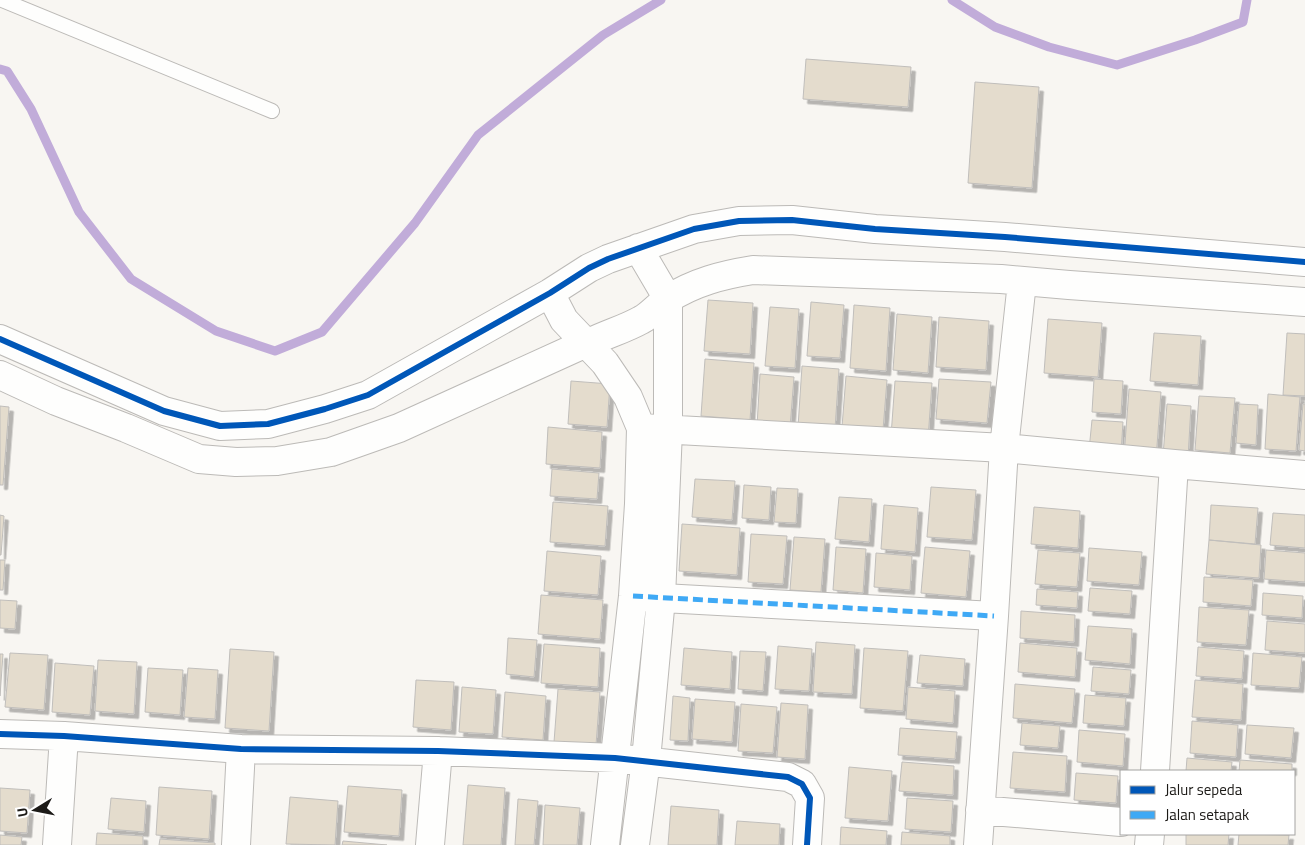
<svg xmlns="http://www.w3.org/2000/svg" width="1305" height="845" viewBox="0 0 1305 845" font-family="'Titillium Web',sans-serif">
	<defs>
		<filter id="shadow"><feDropShadow dx="4.5" dy="4.5" stdDeviation="0" flood-color="#0004"/></filter>
	</defs>
	<rect width="100%" height="100%" fill="#f8f6f2"/>
	<g fill="none" stroke-linecap="round" stroke-linejoin="round">
		<path stroke="#c1acd9" stroke-width="9" d="M952 0 995 27 1049 47 1117 65 1195 40 1243 22 1247 0
			M0 69 7 71 31 109 79 212 131 279 216 331 275 351 322 332 415 223 478 135 603 35 661 0"/>
	</g>
	<path fill="#e4dccd" stroke="#c0bebb" filter="url(#shadow)" d="M806 59 911 67 908 107 803 99Z
		M975 82 1039 87 1032 188 968 183Z
		M708 300 753 303 750 354 704 351Z
		M811 302 844 305 840 358 807 356Z
		M854 305 890 308 886 371 850 368Z
		M770 307 799 309 795 368 765 366Z
		M897 314 932 317 928 373 893 370Z
		M939 317 989 321 986 370 936 367Z
		M1048 319 1102 323 1098 377 1044 373Z
		M1154 333 1201 336 1198 385 1150 381Z
		M1287 333 1305 334V396L1283 395Z
		M705 359 754 363 750 420 701 416Z
		M802 366 839 369 835 429 798 427Z
		M760 374 794 377 790 428 757 426Z
		M846 376 887 380 883 430 842 427Z
		M939 379 991 382 987 423 936 419Z
		M1094 379 1123 381 1121 414 1092 412Z
		M571 381 610 384 607 427 568 424Z
		M895 381 932 383 928 439 891 436Z
		M1129 389 1161 392 1156 459 1124 457Z
		M1268 394 1300 397 1296 451 1265 449Z
		M1199 396 1235 398 1230 453 1195 450Z
		M1167 404 1191 406 1188 458 1163 456Z
		M1239 404 1258 405 1256 445 1236 443Z
		M1303 404H1305V451L1299 450Z
		M0 406 9 407 3 485H0Z
		M1092 420 1123 422 1121 453 1089 450Z
		M548 427 602 432 600 468 546 464Z
		M552 469 599 473 597 499 550 496Z
		M695 479 735 481 732 520 692 517Z
		M744 485 771 487 769 520 742 518Z
		M931 487 976 490 972 540 927 537Z
		M777 488 798 489 796 523 774 522Z
		M839 497 872 499 869 542 835 539Z
		M553 502 608 506 605 546 550 542Z
		M884 505 918 508 915 552 881 549Z
		M1211 505 1258 508 1255 544 1209 540Z
		M1034 507 1080 511 1078 548 1031 544Z
		M1273 513 1305 515V548L1270 545Z
		M0 515 4 516 1 555H0Z
		M682 524 740 528 737 575 679 571Z
		M751 534 787 536 783 584 748 582Z
		M794 537 825 539 821 592 790 590Z
		M1209 540 1261 545 1259 578 1206 574Z
		M836 547 866 549 863 593 833 590Z
		M925 547 970 551 966 597 921 593Z
		M1089 548 1142 552 1139 585 1087 581Z
		M1038 550 1080 553 1077 587 1035 584Z
		M1266 550 1305 553V582L1264 579Z
		M547 551 601 556 598 595 544 591Z
		M876 553 912 556 910 590 874 587Z
		M0 560H5L3 590H0Z
		M1204 577 1253 580 1251 606 1203 602Z
		M1090 588 1132 591 1130 614 1088 611Z
		M1037 589 1078 592 1077 608 1036 605Z
		M1263 593 1303 596 1302 618 1262 615Z
		M541 595 603 600 600 639 538 634Z
		M0 600 17 601 15 629 0 628Z
		M1199 607 1249 610 1246 645 1197 642Z
		M1021 611 1075 615 1074 642 1020 638Z
		M1267 621 1305 624V653L1265 650Z
		M1088 626 1132 629 1130 664 1085 660Z
		M508 638 537 640 534 677 506 674Z
		M816 642 855 645 852 694 813 692Z
		M1020 643 1077 648 1075 677 1018 672Z
		M544 644 600 648 598 687 541 683Z
		M778 646 812 649 809 691 775 689Z
		M1198 647 1244 651 1242 679 1196 676Z
		M684 648 732 652 730 689 681 685Z
		M864 648 908 651 903 711 860 708Z
		M230 649 274 652 269 731 225 728Z
		M740 651 766 652 763 691 738 689Z
		M10 653 48 655 44 710 5 707Z
		M1253 653 1302 657 1299 688 1251 685Z
		M0 654H3L0 696Z
		M920 655 965 659 963 686 917 683Z
		M98 660 137 662 134 714 95 711Z
		M55 663 94 666 90 715 52 712Z
		M1093 667 1131 670 1129 694 1091 691Z
		M148 668 183 670 180 715 145 712Z
		M188 668 218 670 215 719 184 717Z
		M416 680 454 682 451 730 413 727Z
		M1195 680 1243 684 1241 720 1192 717Z
		M1015 684 1075 689 1072 723 1013 718Z
		M462 687 496 690 493 734 459 732Z
		M908 687 955 691 953 723 906 719Z
		M558 689 600 692 596 745 554 742Z
		M505 692 546 696 543 740 502 737Z
		M1085 695 1126 698 1124 726 1083 723Z
		M673 696 690 698 688 741 670 740Z
		M695 699 735 702 732 742 692 739Z
		M781 703 808 705 805 759 777 757Z
		M741 704 777 707 773 753 738 751Z
		M1192 721 1238 725 1236 757 1190 753Z
		M1022 723 1060 726 1058 748 1020 745Z
		M1247 725 1294 728 1291 758 1245 754Z
		M900 728 957 732 955 759 898 755Z
		M1079 730 1125 734 1123 766 1077 762Z
		M1013 752 1067 756 1065 792 1010 788Z
		M1187 758 1232 762 1231 771H1186Z
		M1240 760 1292 764V771H1239Z
		M902 762 954 766 953 795 899 791Z
		M849 767 892 771 888 821 845 818Z
		M1076 773 1118 776 1116 803 1074 800Z
		M468 785 505 788 501 845H463Z
		M348 786 402 790 399 836 344 832Z
		M159 787 212 791 209 839 156 835Z
		M0 788 30 790 27 833 0 831Z
		M290 797 338 801 335 845 286 844Z
		M111 798 146 801 144 832 108 829Z
		M907 798 953 801 951 832 905 829Z
		M518 799 538 801 534 845H515Z
		M545 805 580 808 577 845H543Z
		M671 806 719 810 717 845H668Z
		M737 821 780 824 779 845H735Z
		M841 827 887 831 886 845H840Z
		M902 832 950 836V845H901Z
		M97 833 143 836V845H96Z
		M1186 834H1229L1228 845H1186Z
		M1239 834 1289 835 1288 845H1238Z
		M0 835 22 837 21 845H0Z
		M160 839 215 843V845H159Z
		M343 841 387 845H342Z"/>
	<g fill="none" stroke-linecap="round" stroke-linejoin="round">
		<defs>
			<path id="lane" d="M2 0 272 111"/>
			<path id="street" d="M550 293 564 320 605 363 628 397 641 428 639 504 633 596 605 845
				M0 339 164 411 220 426 268 424 325 409 368 395 550 293 589 268 608 259 694 229 739 221 792 220 875 229 1005 237 1305 262
				M0 375 56 401 126 428 199 459 236 462 277 461 331 452 399 428 586 343 591 342C607 334 625 329 641 320 651 315 658 305 668 299 695 282 722 275 753 270L1001 279 1069 285 1305 302
				M641 428 1004 448 1174 464 1305 475
				M644 597 994 616
				M0 734 64 736 241 749 438 751 615 758 788 777 802 784 810 798 807 845
				M1155 771 1174 464
				M980 810 1121 822
				M57 845 64 736
				M236 845 241 749
				M430 845 438 751
				M635 845 646 760 661 598 668 430V299L638 248
				M978 845 994 616 1004 448 1022 282
				M1149 845 1150 834"/>
		</defs>
		<use href="#lane" stroke="#bcbab7" stroke-width="16"/>
		<use href="#street" stroke="#bcbab7" stroke-width="30"/>
		<use href="#lane" stroke="#fefefd" stroke-width="14"/>
		<use href="#street" stroke="#fefefd" stroke-width="28"/>
		<path stroke="#3fa9f5" stroke-width="5" stroke-dasharray="10 5" stroke-linecap="butt" d="M633 596 994 616"/>
		<defs>
			<path id="cycleway" d="M0 339 164 411 220 426 268 424 325 409 368 395 550 293 589 268 608 259 694 229 739 221 792 220 875 229 1005 237 1305 262
				M0 734 64 736 241 749 438 751 615 758 788 777 802 784 810 798 807 845"/>
		</defs>
		<use href="#cycleway" stroke="#fff" stroke-width="9"/>
		<use href="#cycleway" stroke="#0057b8" stroke-width="6"/>
	</g>
	<rect x="1120" y="770" width="175" height="65" fill="#ffffff" stroke="#a4a3a2"/>
	<rect x="1130" y="786" width="25" height="8" fill="#0057b8" stroke="#a4a3a2"/>
	<text x="1165" y="795" font-size="15" fill="#1c1a17">Jalur sepeda</text>
	<rect x="1130" y="811" width="25" height="8" fill="#3fa9f5" stroke="#a4a3a2"/>
	<text x="1165" y="820" font-size="15" fill="#1c1a17">Jalan setapak</text>
	<g transform="translate(35 810) rotate(260)" stroke="#ffffff" stroke-width="4" paint-order="stroke">
	<path d="M0-4L9 19L0 12L-9 19Z" fill="#1c1a17"/>
	<text y="-8" font-size="14" font-weight="bold" text-anchor="middle" fill="#1c1a17">U</text>
	</g>
</svg>
